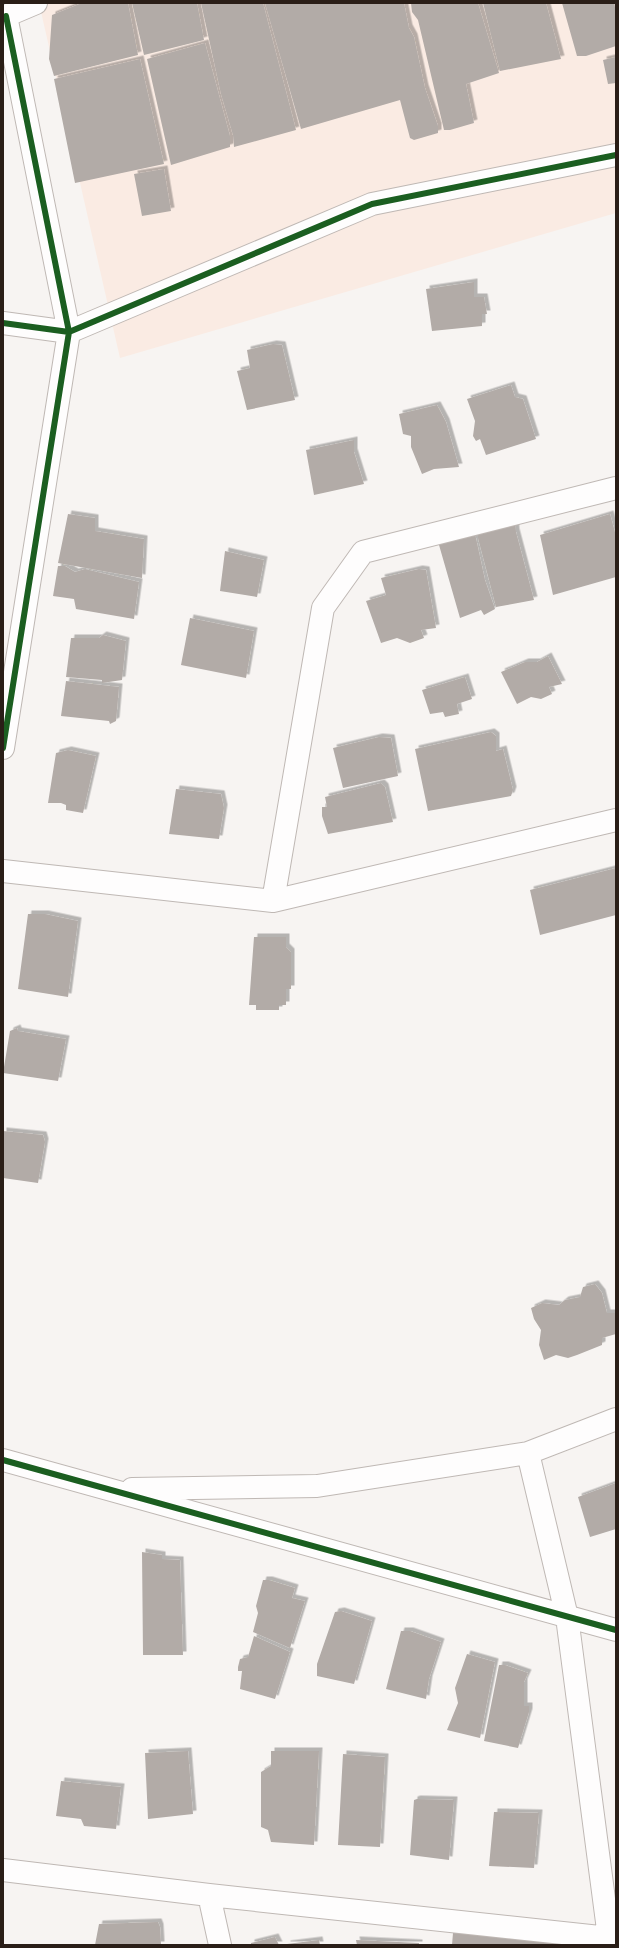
<svg xmlns="http://www.w3.org/2000/svg" width="619" height="1948" viewBox="0 0 619 1948" font-family="'Asap Condensed',sans-serif">
	<defs>
		<filter id="shadow"><feDropShadow dx="3.5" dy="-3.5" stdDeviation="0" flood-color="#0004"/></filter>
	</defs>
	<rect width="100%" height="100%" fill="#f7f4f2"/>
	<path fill="#faebe3" d="M39 3H616V213L120 358Z"/>
	<path fill="#b2aba7" filter="url(#shadow)" d="M82 3H128L138 55 54 76 49 59 52 15Z
		M132 3H197L204 40 144 55Z
		M201 3H263L296 130 234 147 233 135 221 94Z
		M265 3H404L409 28 414 37 425 88 438 126V133L414 140 410 138 400 100 301 129Z
		M411 3H478L499 73 466 84 474 123 450 130H444L418 20 412 12Z
		M483 3H546L561 59 500 71Z
		M562 3H614L616 12V46L586 56H577Z
		M205 43 230 136V147L171 165 147 59Z
		M616 57V83L608 84 603 60Z
		M140 59 164 164 75 183 54 79Z
		M164 169 171 211 142 216 134 174Z
		M474 282V297H484L487 314H482V326L432 331 426 289Z
		M273 344 282 345 295 400 247 410 237 371 250 368 247 350Z
		M511 385 515 397 523 399 536 439 486 455 480 439 476 441 473 436 475 421 467 399Z
		M437 405 446 422 459 467 434 469 422 474 411 447V436L403 434 399 414Z
		M354 440V452L364 484 314 495 306 450Z
		M68 514 95 518V531L144 539 142 578 58 563Z
		M610 514 616 536V577L553 595 540 535Z
		M515 519 516 532 534 600 496 607 478 538V527Z
		M474 529 485 580 495 609 484 615 481 610 460 618 437 538Z
		M225 551 264 560 257 597 220 591Z
		M58 566H65L75 572 85 569 139 582 134 619 76 609 74 599 53 596Z
		M419 569 426 570 436 628 421 630 424 638 410 643 397 638 381 643 366 601 386 595 381 578Z
		M190 618 254 631 246 678 181 665Z
		M103 635 126 641 122 680 102 683V680L66 677 71 638H99Z
		M548 656 562 684 549 687 552 694 541 699 531 697 517 704 501 672 525 662H537Z
		M465 677 472 699 457 704 459 714 445 717 443 712 430 714 422 690Z
		M66 681 119 687 116 721 110 724 109 721 61 716Z
		M491 732 496 736V751L503 749 513 790 511 796 428 811 415 749Z
		M379 737 391 738 398 776 343 788 333 748Z
		M68 750 96 756 83 813 66 810V805L61 803H48L56 753Z
		M381 783 385 787 393 822 328 834 322 816V807H327L325 797Z
		M176 789 221 794 224 808 219 839 169 834Z
		M616 868V915L540 935 530 890Z
		M28 914H45L78 921 68 997 18 989Z
		M254 937H286V947L291 952V989H286V1005H279V1010H256V1005H249Z
		M17 1028 18 1031 66 1039 58 1081 3 1073 10 1031Z
		M3 1131 43 1135 45 1142 38 1183 3 1178Z
		M595 1284 602 1293 607 1313H615L616 1334 602 1338V1345L577 1355 568 1358 556 1355 544 1360 539 1345 541 1330 534 1319 531 1308 542 1303 559 1305 565 1300 580 1297 583 1287Z
		M616 1483V1529L590 1537 578 1497Z
		M142 1552 162 1555V1559L180 1560 183 1655H143Z
		M263 1580H269L295 1588 292 1598 305 1601 290 1648 253 1632 258 1613 256 1606Z
		M341 1611 372 1621 354 1684 317 1676V1664L335 1612Z
		M401 1631H410L441 1642 429 1679 426 1699 386 1689Z
		M254 1636 290 1652 275 1699 240 1689 242 1671H238V1667L240 1659 248 1657Z
		M467 1654 495 1662 480 1738 447 1730 458 1703 455 1688Z
		M499 1665H505L528 1673 524 1682V1706H529V1712L518 1748 484 1741Z
		M188 1751 193 1814 148 1819 145 1753Z
		M271 1751H319L314 1845 271 1842 268 1830 261 1827V1772L271 1766Z
		M343 1754 385 1757 380 1847 338 1845Z
		M61 1781 121 1787 116 1829 84 1826 81 1819 56 1816Z
		M417 1799 454 1800 449 1860 410 1855 414 1800Z
		M494 1812 539 1813 534 1868 489 1866Z
		M158 1922 160 1927 161 1945H95L99 1924Z
		M453 1933 557 1935 556 1945H452Z
		M275 1937 279 1945H251V1943Z
		M319 1940 320 1945H287V1944Z
		M356 1940 419 1943V1945H357Z"/>
	<g fill="none" stroke-linecap="round" stroke-linejoin="round">
		<defs>
			<path id="minor" d="M3 17 36 3
				M3 323 69 332 372 204 616 155
				M3 748 69 332 6 16
				M3 871 273 901 616 820
				M273 901 323 608 363 552 616 488
				M528 1453 567 1617 610 1945
				M3 1460 616 1630
				M132 1489 317 1486 528 1453 616 1419
				M3 1870 209 1895 609 1938
				M209 1895 220 1945"/>
		</defs>
		<use href="#minor" stroke="#bfb8b4" stroke-width="24"/>
		<use href="#minor" stroke="#fefdfd" stroke-width="22"/>
		<defs>
			<path id="cycleway" d="M3 323 69 332 372 204 616 155
				M3 748 69 332 6 16
				M3 1460 616 1630"/>
		</defs>
		<use href="#cycleway" stroke="#fff" stroke-width="8"/>
		<use href="#cycleway" stroke="#1b5e20" stroke-width="6"/>
	</g>
	<rect width="619" height="1948" fill="none" stroke="#2a1e17" stroke-width="8"/>
</svg>
